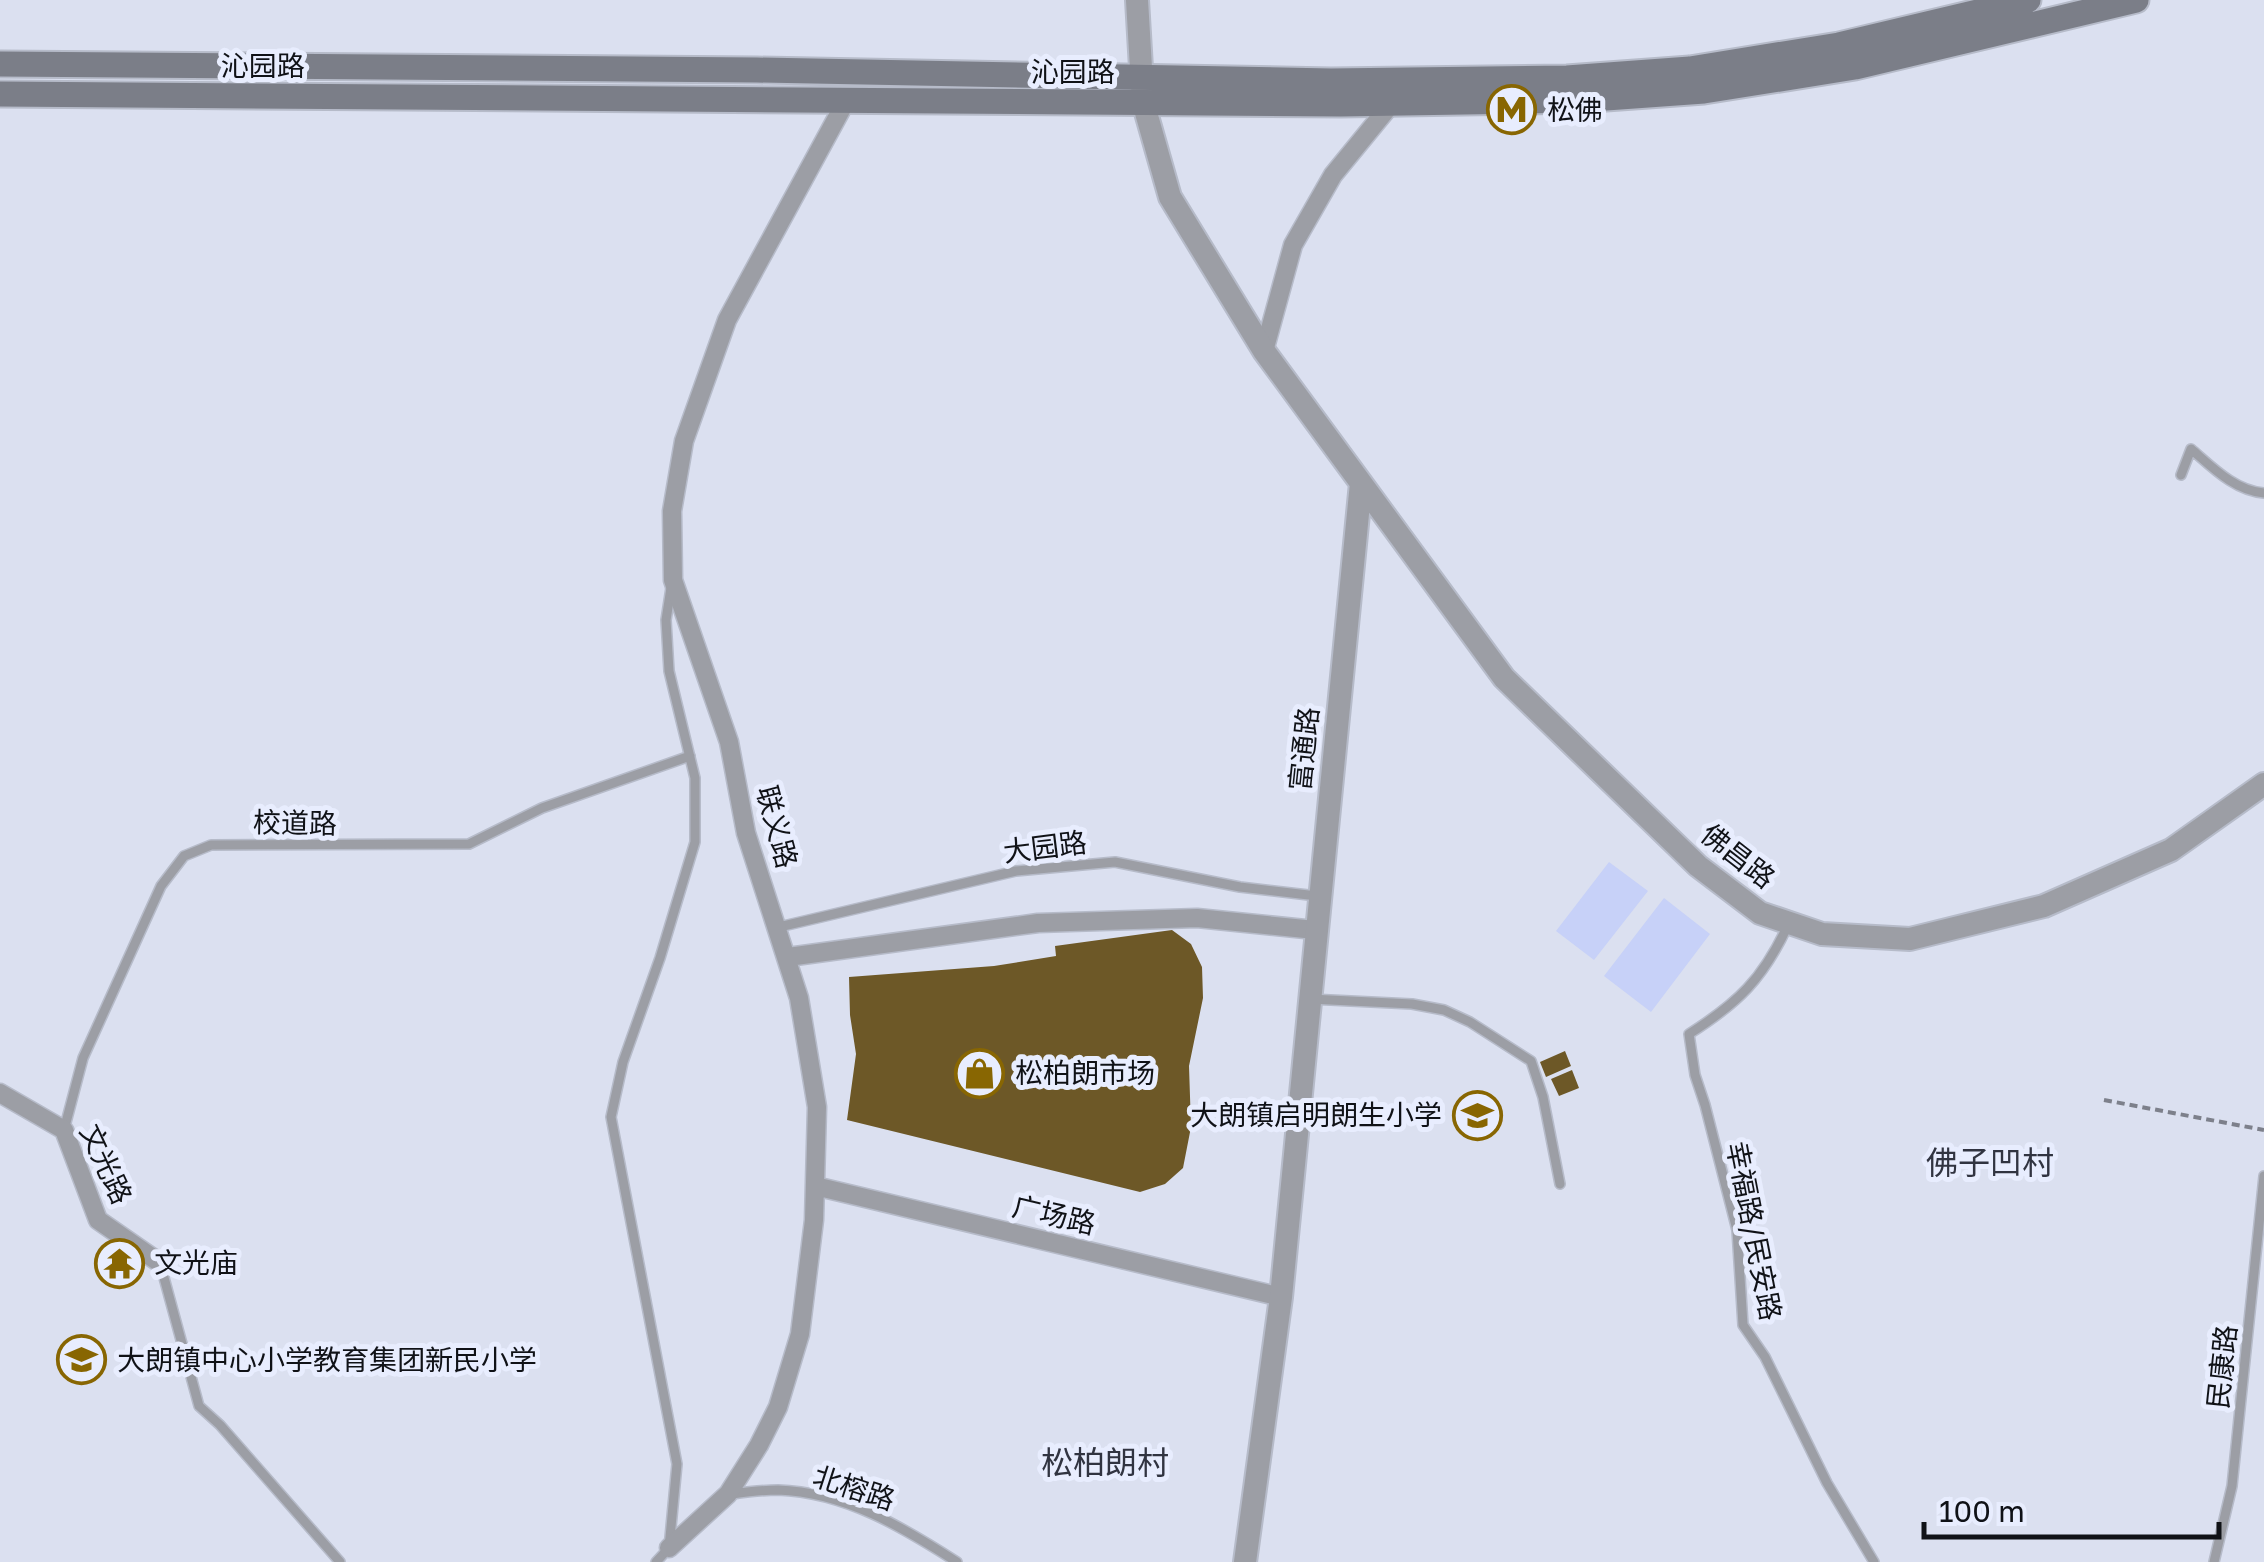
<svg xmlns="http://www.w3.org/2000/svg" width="2264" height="1562" viewBox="0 0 2264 1562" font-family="'Golos Text','Noto Sans SC',sans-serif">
	<rect width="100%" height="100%" fill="#dbe0f0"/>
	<path fill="#c7d1f8" d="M1609 862 1648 891 1594 960 1556 931Z
		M1664 898 1710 934 1651 1012 1604 976Z"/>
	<path fill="#6d5827" d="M1172 930 1191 944 1202 967 1203 998 1189 1066 1191 1127 1183 1168 1165 1184 1140 1192 847 1120 856 1054 850 1015 849 977 994 966 1056 956 1055 946Z
		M1565 1051 1571 1066 1546 1077 1540 1062Z
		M1572 1070 1579 1088 1559 1096 1551 1079Z
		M117 1254 120 1276 102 1277 99 1255Z
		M137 1255 139 1271H128L127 1256Z"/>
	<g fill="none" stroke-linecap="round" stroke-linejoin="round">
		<defs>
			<path id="service" d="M2181 475 2191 449C2212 467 2235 491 2264 493
				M1788 925C1763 979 1738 1003 1689 1034L1695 1075 1705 1105 1737 1230 1743 1325 1765 1357 1827 1483 1874 1562
				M779 927 1016 871 1115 862 1240 887 1317 896
				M1310 999 1412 1004 1444 1010 1470 1022 1531 1061 1543 1097 1560 1184
				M64 1130 83 1058 161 886 184 856 211 845 469 844 542 808 690 756
				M160 1263 199 1406 220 1425 340 1562
				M732 1494C747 1492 763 1490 778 1490 845 1492 904 1528 957 1562
				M656 1562 669 1548 677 1464 611 1117 623 1062 660 958 695 842V778L669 671 666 620 671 588
				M2214 1562 2232 1486 2264 1176"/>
			<path id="minor" d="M1264 351 1293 245 1333 175 1392 103
				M788 957 1038 923 1197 918 1315 930
				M0 1093 64 1130 98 1220 160 1263
				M815 1186 1281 1297
				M669 1548 728 1494 759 1445 778 1407 800 1334 814 1220 817 1107 799 998 746 833 729 742 673 580 672 511 684 441 727 320 846 101"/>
			<path id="tertiary" d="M1137 0 1143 102 1170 197 1264 351 1361 483 1281 1297 1245 1562
				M1361 483 1504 678 1698 866 1760 913 1822 934 1910 939 2044 906 2171 850 2264 784"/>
			<path id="secondary" d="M0 64 757 70 1331 81 1567 78 1690 69 1839 45 2028 0
				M0 94 1341 104 1578 100 1704 91 1855 67 2136 0"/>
		</defs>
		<use href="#service" stroke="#b6bbc9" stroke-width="12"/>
		<use href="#minor" stroke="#b6bbc9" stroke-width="21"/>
		<use href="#tertiary" stroke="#b6bbc9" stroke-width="26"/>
		<use href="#secondary" stroke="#b6bbc9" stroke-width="29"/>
		<path stroke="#7d808b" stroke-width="4" stroke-dasharray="8 5" stroke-linecap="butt" d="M2104 1100 2264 1130"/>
		<use href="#service" stroke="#9c9ea5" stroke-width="9"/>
		<use href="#minor" stroke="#9c9ea5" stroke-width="18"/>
		<use href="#tertiary" stroke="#9c9ea5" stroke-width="22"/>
		<use href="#secondary" stroke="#7b7e88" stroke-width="25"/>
	</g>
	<defs>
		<symbol id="metro-ring" viewBox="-11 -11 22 22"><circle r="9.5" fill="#e8edfe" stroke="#886602" stroke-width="1.5"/><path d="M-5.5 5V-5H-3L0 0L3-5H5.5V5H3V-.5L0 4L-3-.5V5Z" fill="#886602"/></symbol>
		<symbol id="shop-ring" viewBox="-11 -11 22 22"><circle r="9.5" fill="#e8edfe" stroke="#886602" stroke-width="1.5"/><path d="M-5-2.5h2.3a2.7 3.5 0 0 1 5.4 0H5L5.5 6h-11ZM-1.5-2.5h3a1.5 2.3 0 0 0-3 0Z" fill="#886602"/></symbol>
		<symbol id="school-ring" viewBox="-11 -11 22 22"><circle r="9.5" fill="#e8edfe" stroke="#886602" stroke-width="1.5"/><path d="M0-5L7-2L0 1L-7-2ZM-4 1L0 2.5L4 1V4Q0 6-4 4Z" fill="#886602"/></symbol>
		<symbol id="temple-ring" viewBox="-11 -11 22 22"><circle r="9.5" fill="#e8edfe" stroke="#886602" stroke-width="1.5"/><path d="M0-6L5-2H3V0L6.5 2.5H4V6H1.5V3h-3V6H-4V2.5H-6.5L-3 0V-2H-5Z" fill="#886602"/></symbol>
	</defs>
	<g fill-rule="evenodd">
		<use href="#metro-ring" x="1484" y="82" width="55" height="55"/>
		<use href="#shop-ring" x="952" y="1046" width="55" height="55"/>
		<use href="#school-ring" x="1450" y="1088" width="55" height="55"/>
		<use href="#temple-ring" x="92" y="1236" width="55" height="55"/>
		<use href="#school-ring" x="54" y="1332" width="55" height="55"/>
	</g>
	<g text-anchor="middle" stroke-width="10" stroke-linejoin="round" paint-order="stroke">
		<g font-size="28" fill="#101217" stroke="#e8edfe">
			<text x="263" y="76">沁园路</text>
			<text x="1073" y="82">沁园路</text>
			<text transform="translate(1304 749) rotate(-84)" y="10">富通路</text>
			<text transform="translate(295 823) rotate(1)" y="10">校道路</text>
			<text transform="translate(777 827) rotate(75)" y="10">联义路</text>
			<text transform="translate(1045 847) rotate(-7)" y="10">大园路</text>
			<text transform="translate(1738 856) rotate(38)" y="10">佛昌路</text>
			<text transform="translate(106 1164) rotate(65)" y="10">文光路</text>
			<text transform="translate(1054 1215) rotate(13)" y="10">广场路</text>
			<text transform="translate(1754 1231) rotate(79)" y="10">幸福路/民安路</text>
			<text transform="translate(2222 1367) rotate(-84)" y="10">民康路</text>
			<text transform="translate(854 1488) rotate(18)" y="10">北榕路</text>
		</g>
		<g font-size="28" fill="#101217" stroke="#e8edfe" text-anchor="start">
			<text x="1547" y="120">松佛</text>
			<text x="1015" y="1083">松柏朗市场</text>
			<text x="1442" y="1125" text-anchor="end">大朗镇启明朗生小学</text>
			<text x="154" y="1273">文光庙</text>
			<text x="117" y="1370">大朗镇中心小学教育集团新民小学</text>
		</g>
		<g font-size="32" fill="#313441" stroke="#e8edfe">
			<text x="1990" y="1174">佛子凹村</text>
			<text x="1105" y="1474">松柏朗村</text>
		</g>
	</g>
	<path d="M1924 1522v15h295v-15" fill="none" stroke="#101217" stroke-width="5"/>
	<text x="1939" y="1522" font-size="30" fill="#101217" stroke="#e8edfe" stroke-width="8" paint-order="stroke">100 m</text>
</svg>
